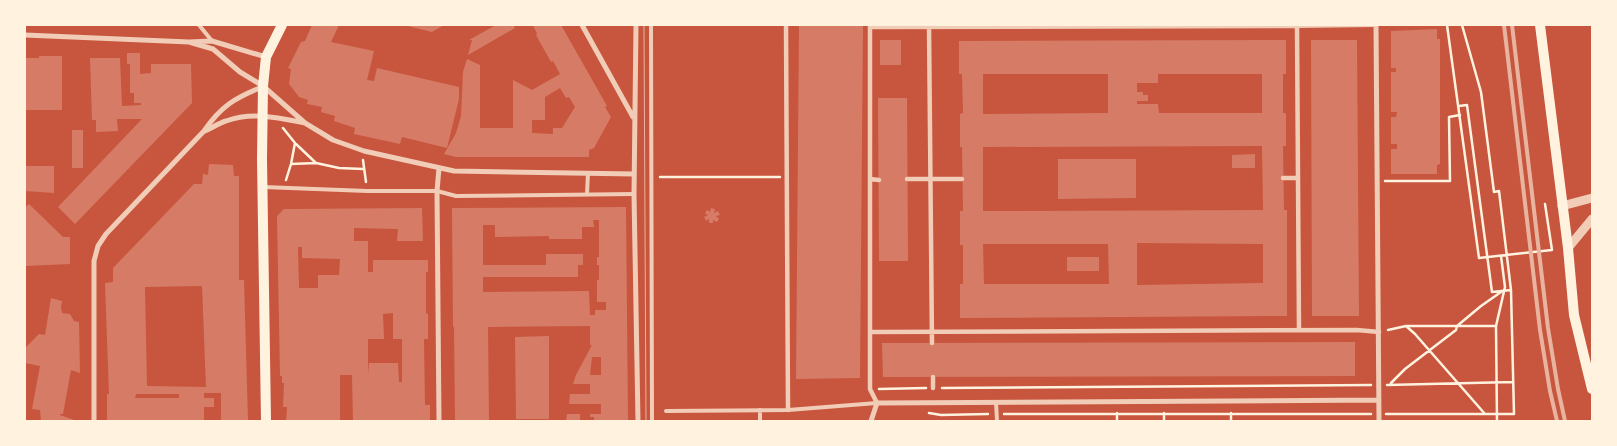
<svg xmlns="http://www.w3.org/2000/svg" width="1617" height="446" viewBox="0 0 1617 446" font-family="'IBM Plex Sans',sans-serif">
	<rect width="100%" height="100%" fill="#c8553d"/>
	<path fill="#d67c66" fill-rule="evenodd" d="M312 25H339L331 42 374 51 367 80 374 81 377 68 459 87V99L447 148 402 137 400 144 354 134 355 128 334 121 335 116 321 112 322 107 307 104 308 100 299 97 289 84 291 69 288 68 301 42 305 41Z
		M404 25H444L432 32Z
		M496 25H513L515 28 468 55 472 40H469Z
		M533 25H561L607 106 605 107 611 117 594 148 589 150V157H456L444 154 456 133 461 116 463 72 467 59 480 65V128H513V80L532 90 560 74 553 61 551 62 536 35 537 34ZM560 88 566 98 569 97 575 107 562 128H553V134L532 133V120H545V97Z
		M799 25H863L860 378 796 379Z
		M1437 29V39H1440V164L1437 165V174H1391V149H1397V144H1391V117H1396L1397 112H1391V72H1396V68H1391V31Z
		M880 40H901V65H880Z
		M1286 40V74H1283V113H1286V146H1283L1284 210H1287V316L960 318V284H963V245H960V211H963L962 147H960V114L963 113 962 74H959V41ZM983 74H1108V113L983 114ZM1158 74H1262V113H1159L1158 104H1137V101H1148V95H1143V92H1137V83H1158ZM1262 146 1263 210 983 211V147ZM1137 243 1263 244V283L1137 285ZM983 244H1108L1109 284H984Z
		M1311 40H1357L1359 316H1312Z
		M127 53H140V74L151 73V64H191L192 103 75 224 58 207 142 119H117L118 131 96 132V120H92L90 58H120L122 106 141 105V103H134V93H130V64H127Z
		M39 56H62V110H25V58H39Z
		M878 98H907L908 261H879Z
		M72 130H83V168H72Z
		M1255 154V168H1232V155Z
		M1058 159H1136V198L1058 199Z
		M209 164 233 165 234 176H239V280H244L248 421H221V393H204V398H214V407H204V421H107V394H109L105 283 113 282V268L194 184H202L203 174 208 175ZM202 286 206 387 147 386 145 287ZM136 394H179V398H135Z
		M25 166H54V193L25 191Z
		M29 204 63 237H70V264L25 266V208Z
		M626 207 628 421H594V417H590V414H601V404H569L570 394H590V384H573L576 375 592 345H590V326L488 327 489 421H455L454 327H453L452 208ZM593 220H599V257H597V265H599V280H597V302H606V310H595V315H590L589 291 483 292V277H578V265H583V254H546V265H483V225H495V237L549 236V239H582V227H594ZM592 357H601V375H590Z
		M422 208 423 241H397L398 229 354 228V241H368V272H373V260H428V272H426V313L428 314V339H424L425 405H430V421H353L352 375H340V421H286L287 407H283L284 383H282V376H280L277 216 284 209ZM298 247H302V258L340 259 339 275H318V288H299ZM393 313V339H402V382H399L398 363H369L368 375V339H384L383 314Z
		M711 208 715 209 714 213 718 211 720 215 716 216 719 219 717 222 713 220V223H709V219L706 221 704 217 708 215 705 213 707 210 710 212Z
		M1067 257H1099V271H1067Z
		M51 298 62 301 61 307 62 313 70 314 74 321 79 322 80 373 71 370 63 414H60V415L77 421H41L40 410 32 409 40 366 25 363V348L39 334 45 335Z
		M549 336V419H516L515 337Z
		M1355 342V376L883 377 882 343Z
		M567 414H580V421H566Z"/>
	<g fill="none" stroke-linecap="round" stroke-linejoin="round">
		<path stroke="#fff3e0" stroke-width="2.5" d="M1447 25 1479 258 1552 250 1545 204
			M1459 106 1467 105 1492 292 1511 290
			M283 128 295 143 291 164 286 180
			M296 144 316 163 339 168 363 169
			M363 160 366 182
			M291 164 316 163
			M660 177H780
			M1385 181H1450L1449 117 1460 115
			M1406 326 1415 334 1485 414
			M1388 330 1406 326H1496
			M1391 383 1405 369 1456 330 1457 326 1481 306 1501 292
			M1387 385 1513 382
			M942 388 1371 385
			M879 389 926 388
			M929 413 941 415 988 414
			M1164 413V421
			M1004 414H1371
			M1386 414H1514L1511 290 1499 191 1494 192 1481 92 1462 25
			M1117 421V413
			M1231 421V413
			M1497 421 1496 326 1505 287 1501 256"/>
		<path stroke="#f1ccb7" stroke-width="4" d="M199 25 212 41
			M651 25 652 421
			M1297 26 1376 25
			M263 187 367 191H437L456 196 634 194
			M587 194 588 173
			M996 402 997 421
			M760 410V421
			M666 411 788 410 877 403"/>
		<path stroke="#f1ccb7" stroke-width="4.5" d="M786 25 788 410
			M870 25V389L877 403
			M929 25 932 343
			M870 27 1297 26 1299 330
			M1283 178H1298
			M870 179 879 180
			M907 179H962
			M870 332 1357 330 1379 332
			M933 377V388"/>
		<path stroke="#f1ccb7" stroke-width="5" d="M582 25 633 117
			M636 25 634 194 638 421
			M1376 25 1379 421
			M25 35 189 42 212 41 266 57
			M189 42 213 49 240 72 263 86 305 123 333 140 364 151 454 171 634 174
			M205 131C212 128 219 123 226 121 252 111 280 118 305 123
			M439 168 437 191 439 421
			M94 421V261L98 246 106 234 204 131C221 106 235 98 262 87
			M871 421 877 403 1379 400"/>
		<path stroke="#f1ccb7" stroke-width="9" d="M1562 206 1592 198
			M1568 248 1592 219"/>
		<path stroke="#fff3e0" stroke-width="10" d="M1540 25 1568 248 1574 315 1592 389
			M266 421 262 159 263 86 266 57 282 25"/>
		<path stroke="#e9b49f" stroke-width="1" d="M644 25 646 421"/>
		<path stroke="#e9b49f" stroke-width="4" d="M1504 25 1540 330 1550 391 1557 421
			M1512 25 1548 328 1558 389 1565 421"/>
	</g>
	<rect width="1617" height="446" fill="none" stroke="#fff3e0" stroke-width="52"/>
</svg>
